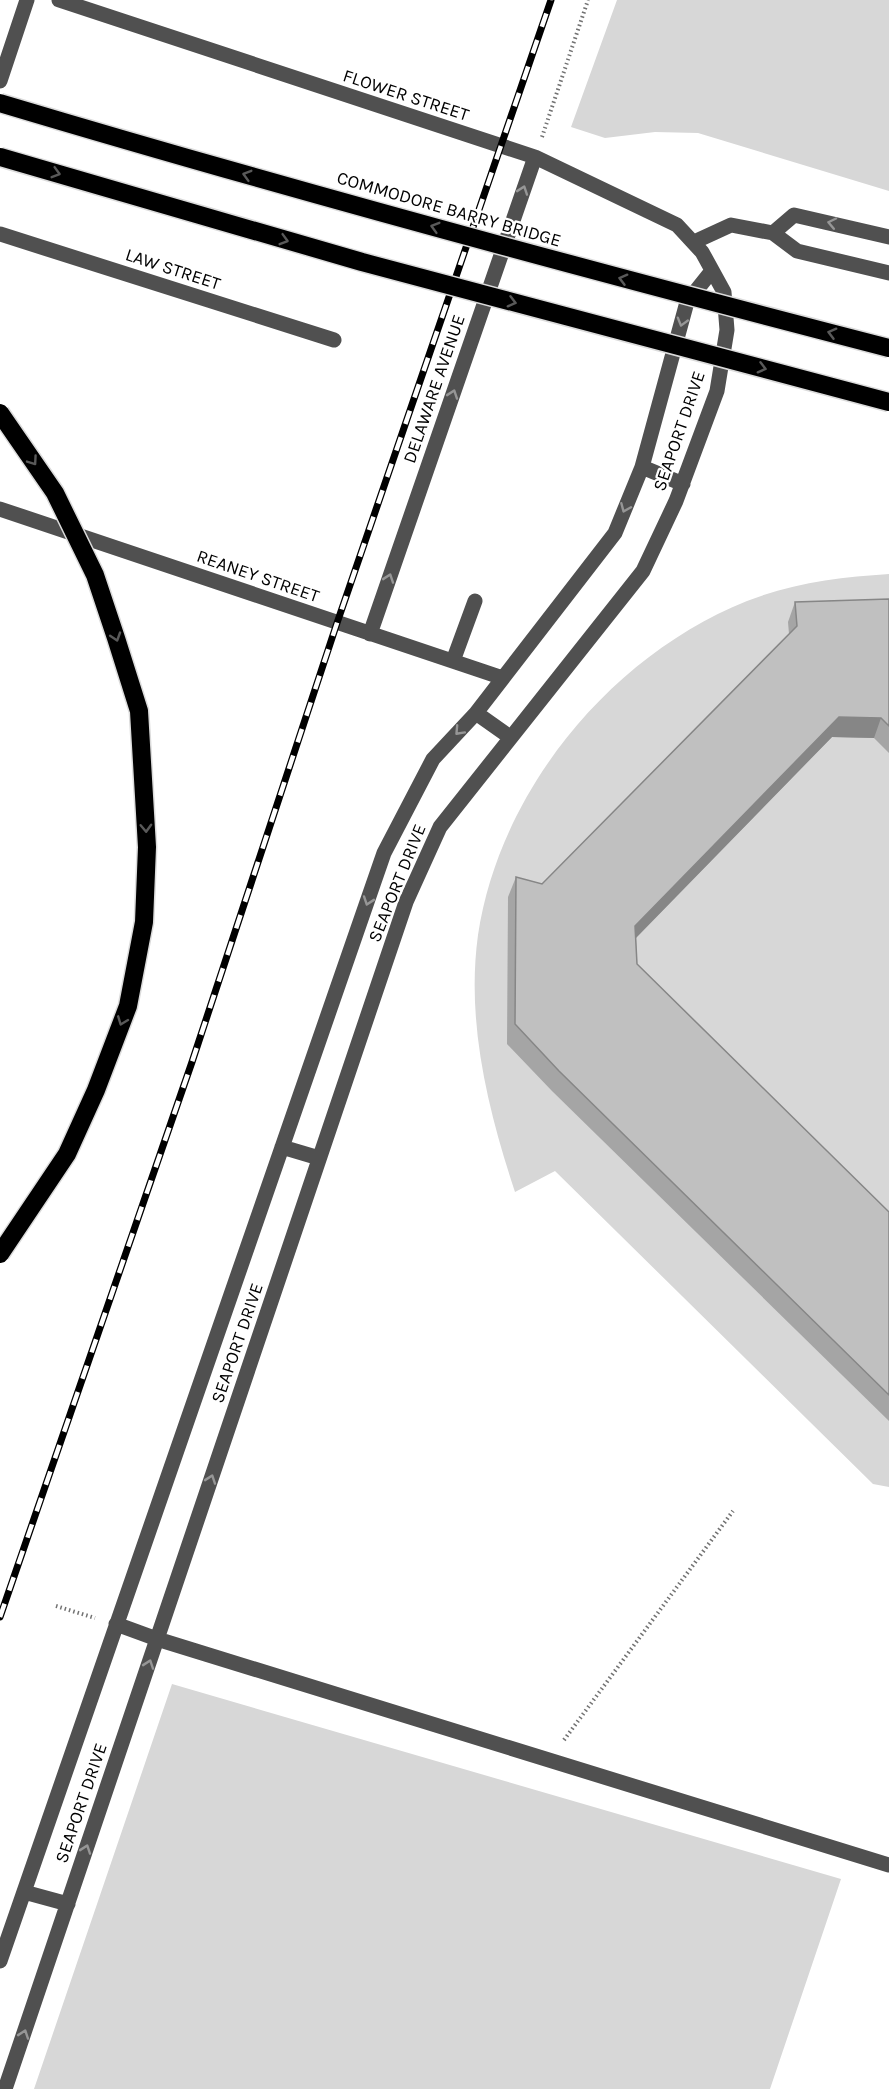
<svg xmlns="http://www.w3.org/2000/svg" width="889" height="2089" viewBox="0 0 889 2089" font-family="Karla,sans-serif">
	<rect width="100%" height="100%" fill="#fff"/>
	<path fill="#d7d7d7" d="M617 0H889V191L698 133 655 132 605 138 571 127Z
		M889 574V1487L873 1484 555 1171 515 1192C488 1110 466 1022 478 935 500 789 612 655 747 601 793 583 841 577 889 574Z
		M172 1684 841 1879 770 2089H34Z"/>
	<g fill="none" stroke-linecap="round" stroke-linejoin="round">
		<path stroke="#727272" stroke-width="4" stroke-dasharray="1.5 3" stroke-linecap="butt" d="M542 137 588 0
			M56 1606 95 1618
			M564 1740 733 1511"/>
		<path stroke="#505050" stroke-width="15" d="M0 81 27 0
			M773 233 794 215 889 237
			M0 234 334 340
			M694 242 731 225 773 233 797 251 889 273
			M642 467 683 484
			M0 509 503 678
			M370 634 535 157
			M453 661 475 601
			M476 713 510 737
			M282 1147 319 1158
			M116 1624 157 1639 889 1865
			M24 1892 68 1904
			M0 1961 384 853 433 759 476 713 615 533 642 467 687 302 711 272
			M5 2089 406 902 440 827 643 571 676 501 717 391 727 330 724 292 702 252 677 225 535 157 59 0"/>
		<defs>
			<path id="rail" d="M0 1617 192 1062 337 623 551 0"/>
		</defs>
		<use href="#rail" stroke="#000" stroke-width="7"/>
		<use href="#rail" stroke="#fff" stroke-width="4.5" stroke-dasharray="14" stroke-linecap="butt"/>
		<defs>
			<path id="highway-bridge" d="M0 103C294 191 591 271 889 348
				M0 157 362 262 889 402
				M0 413 55 493 95 575 116 638 139 711 147 847 144 922 128 1006 96 1090 67 1154 0 1254"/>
		</defs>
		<use href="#highway-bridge" stroke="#dbdbdb" stroke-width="21" stroke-linecap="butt"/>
		<use href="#highway-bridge" stroke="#000" stroke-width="18"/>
	</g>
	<path fill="#a5a5a5" d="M889 599V753L874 738 832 737 636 938 637 964 889 1212V1421L552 1091 507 1044 508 897 516 877 542 884 789 634 788 622 795 602Z"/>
	<path fill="#868686" d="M839 717 881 718 874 738 832 737 628 946 635 926Z"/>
	<path fill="#c0c0c0" stroke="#868686" stroke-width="1.5" d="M889 599V726L881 718 839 717 635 926 637 964 889 1212V1395L559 1071 515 1024 516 877 542 884 797 626 795 602Z"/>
	<defs><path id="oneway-chevron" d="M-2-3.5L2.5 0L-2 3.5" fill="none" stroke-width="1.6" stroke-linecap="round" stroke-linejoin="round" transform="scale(1.5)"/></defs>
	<g stroke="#595959">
		<use href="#oneway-chevron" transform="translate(56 173) rotate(16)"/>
		<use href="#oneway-chevron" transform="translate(247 175) rotate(-164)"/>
		<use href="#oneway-chevron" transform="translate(435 227) rotate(-164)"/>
		<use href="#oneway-chevron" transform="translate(284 240) rotate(16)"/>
		<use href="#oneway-chevron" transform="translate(623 279) rotate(-165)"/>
		<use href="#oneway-chevron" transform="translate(512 302) rotate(15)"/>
		<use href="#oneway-chevron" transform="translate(832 333) rotate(-165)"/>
		<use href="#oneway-chevron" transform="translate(762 368) rotate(15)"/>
		<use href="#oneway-chevron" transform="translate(33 461) rotate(55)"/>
		<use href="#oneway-chevron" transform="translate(116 637) rotate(72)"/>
		<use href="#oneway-chevron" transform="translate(146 828) rotate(88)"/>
		<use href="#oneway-chevron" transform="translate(122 1021) rotate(111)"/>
	</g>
	<g stroke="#969696">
		<use href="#oneway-chevron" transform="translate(523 190) rotate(-71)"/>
		<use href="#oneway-chevron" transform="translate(832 223) rotate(-168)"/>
		<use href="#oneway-chevron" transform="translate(682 322) rotate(106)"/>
		<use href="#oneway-chevron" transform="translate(453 394) rotate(-71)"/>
		<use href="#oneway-chevron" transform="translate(625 508) rotate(113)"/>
		<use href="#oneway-chevron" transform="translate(389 578) rotate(-71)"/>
		<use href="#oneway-chevron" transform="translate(459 731) rotate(133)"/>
		<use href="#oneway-chevron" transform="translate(368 901) rotate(109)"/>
		<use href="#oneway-chevron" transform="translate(211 1479) rotate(-71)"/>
		<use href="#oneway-chevron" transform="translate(149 1664) rotate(-71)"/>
		<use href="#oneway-chevron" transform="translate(86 1849) rotate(-71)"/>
		<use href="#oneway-chevron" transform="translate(24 2034) rotate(-71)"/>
	</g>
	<g text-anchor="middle" stroke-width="4.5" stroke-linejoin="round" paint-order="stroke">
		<g font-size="18" fill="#000" stroke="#fff">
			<text transform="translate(406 95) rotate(18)" y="6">FLOWER STREET</text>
			<text transform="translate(449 209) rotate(16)" y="6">COMMODORE BARRY BRIDGE</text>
			<text transform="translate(173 269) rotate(18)" y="6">LAW STREET</text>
			<text transform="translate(434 389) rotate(-71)" y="6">DELAWARE AVENUE</text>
			<text transform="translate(679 431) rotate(-71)" y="6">SEAPORT DRIVE</text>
			<text transform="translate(258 576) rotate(19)" y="6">REANEY STREET</text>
			<text transform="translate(397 883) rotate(-68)" y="6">SEAPORT DRIVE</text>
			<text transform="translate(237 1343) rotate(-71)" y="6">SEAPORT DRIVE</text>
			<text transform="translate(81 1803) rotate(-71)" y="6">SEAPORT DRIVE</text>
		</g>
	</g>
</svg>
